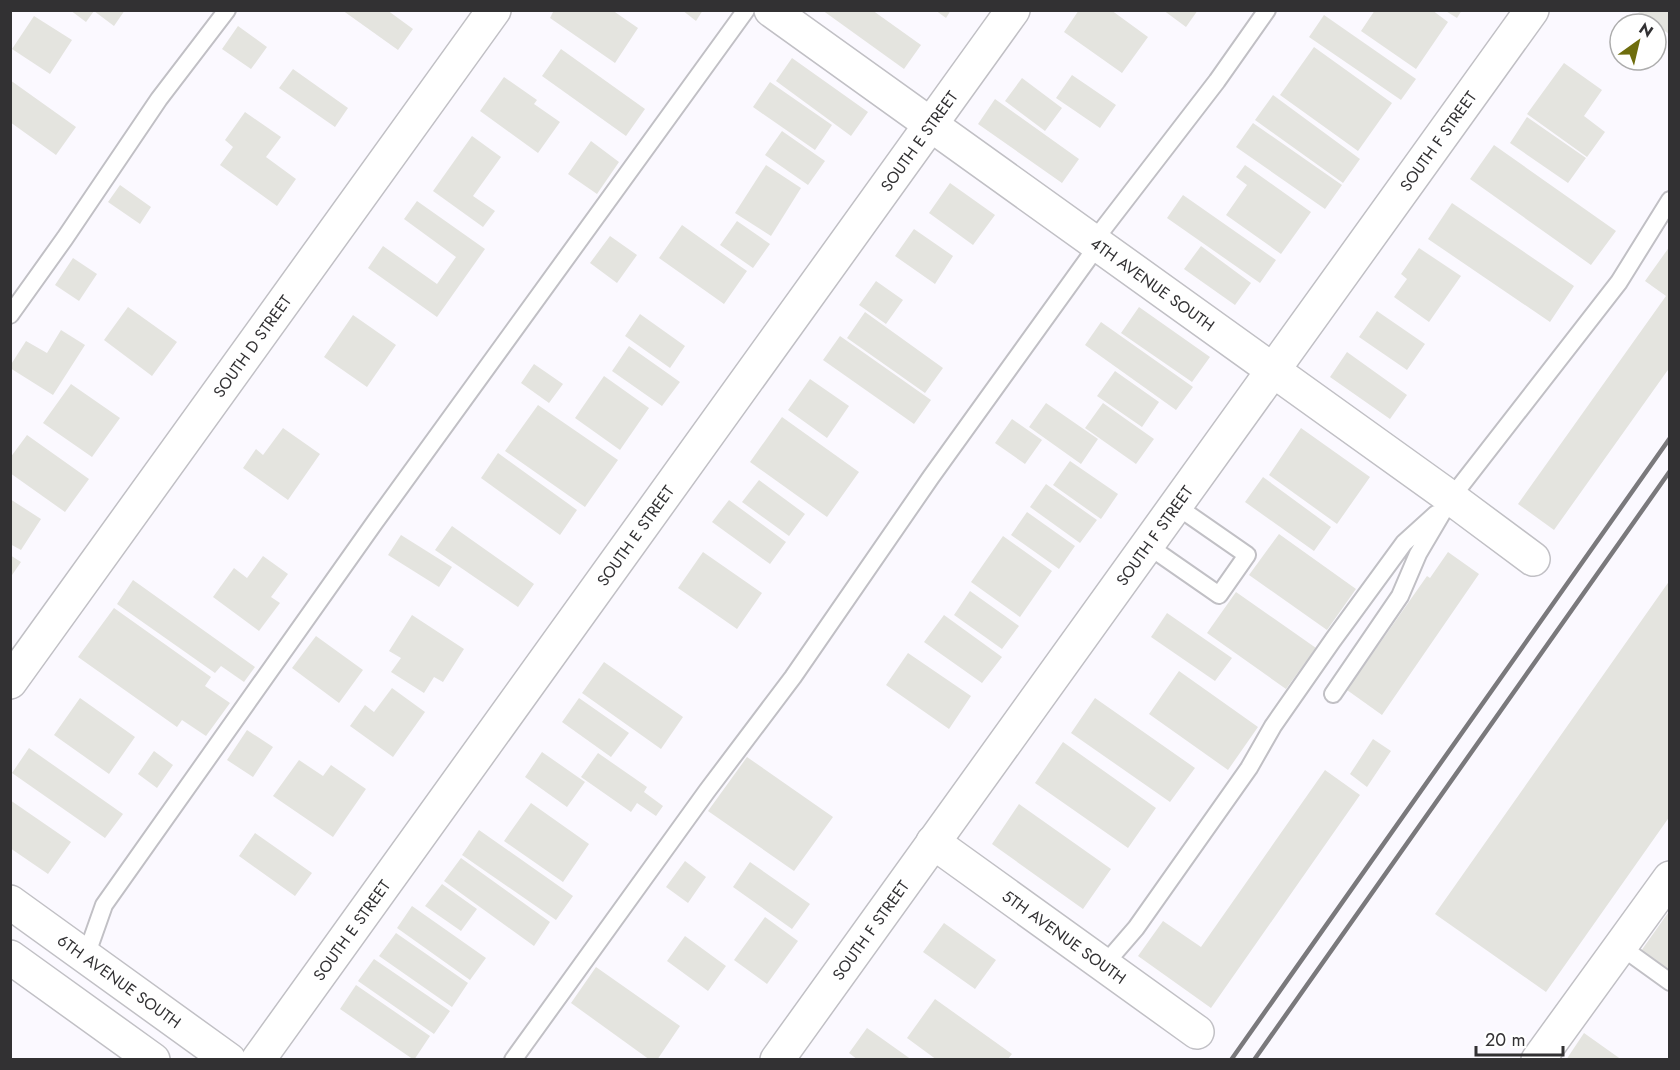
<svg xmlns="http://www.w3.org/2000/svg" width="1680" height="1070" viewBox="0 0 1680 1070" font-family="Jost,sans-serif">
	<rect width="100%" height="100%" fill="#fbf9ff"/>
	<path fill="#e4e4df" d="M70 10H125L114 26 94 11 86 22Z
		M342 10H387L413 29 398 50Z
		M554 10H612L638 28 615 63 550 18Z
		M682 10H703L696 21Z
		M822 10H872L921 45 904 69Z
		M935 10H951L946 18Z
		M1079 10H1111L1148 37 1122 73 1064 32Z
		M1163 10H1198L1186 27Z
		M1375 10H1432L1448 22 1416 69 1361 31Z
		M1444 10H1462L1457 18Z
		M1635 10H1670V35L1656 24Z
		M1324 15 1416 79 1401 100 1309 37Z
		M34 16 72 40 50 74 12 49Z
		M238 26 267 47 251 69 222 49Z
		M1314 47 1392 103 1358 151 1280 95Z
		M561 49 645 109 626 136 542 76Z
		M792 58 868 112 851 136 776 81Z
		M1564 63 1602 90 1584 116 1605 132 1587 157 1527 114Z
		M293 69 348 108 335 127 279 88Z
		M1072 75 1116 105 1100 128 1056 98Z
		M504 77 537 100 534 104 560 122 538 153 480 111Z
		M1022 78 1062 108 1045 131 1005 101Z
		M10 80 76 127 56 155 10 122Z
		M770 82 832 125 815 150 753 107Z
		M1273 95 1360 159 1343 183 1255 120Z
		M995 99 1079 159 1062 183 978 124Z
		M245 112 281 137 266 157 296 179 277 206 220 165 233 147 225 140Z
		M1527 117 1586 158 1568 183 1510 143Z
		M1253 123 1342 185 1325 209 1236 147Z
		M782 131 825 161 808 185 765 155Z
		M472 136 501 157 473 196 495 211 483 227 433 191Z
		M591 141 619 162 597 194 568 174Z
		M1494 145 1616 231 1591 265 1470 179Z
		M766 165 801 188 771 236 735 213Z
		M1245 165 1311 212 1281 254 1226 215 1247 185 1236 177Z
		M950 183 995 215 973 245 929 213Z
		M120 185 151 207 140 224 108 202Z
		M1183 195 1276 260 1260 283 1167 218Z
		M417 201 485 249 437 317 368 268 383 246 437 284 456 257 404 219Z
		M1452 203 1574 286 1550 322 1428 239Z
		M737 221 770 244 753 268 720 245Z
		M682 225 747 271 724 304 659 258Z
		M914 229 953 256 935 284 895 256Z
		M610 236 637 255 617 283 590 263Z
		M1201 246 1251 283 1235 305 1184 269Z
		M1670 246V367L1554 530 1518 504 1666 296 1645 281Z
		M1419 248 1461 276 1429 322 1394 297 1407 279 1401 274Z
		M73 258 97 274 79 301 55 285Z
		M876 281 903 300 886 324 859 305Z
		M128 307 177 342 152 376 104 340Z
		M1139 307 1210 357 1192 382 1121 333Z
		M1377 311 1425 344 1407 370 1359 337Z
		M865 312 943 368 925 393 847 338Z
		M640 314 685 346 670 368 625 336Z
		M353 315 396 345 367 387 324 357Z
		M1101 322 1193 387 1176 410 1085 345Z
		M61 330 85 345 53 395 10 368V366L26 341 47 353Z
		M840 336 931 400 914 424 823 360Z
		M629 346 680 382 662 406 612 371Z
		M1347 352 1407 395 1390 419 1330 377Z
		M534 364 563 384 549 403 521 383Z
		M1115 371 1159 402 1142 427 1097 396Z
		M604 376 649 408 620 450 575 418Z
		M810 379 849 406 827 438 788 410Z
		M71 384 120 418 92 457 43 423Z
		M1046 403 1098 439 1081 464 1029 427Z
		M1103 403 1154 439 1136 464 1085 428Z
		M538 405 618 460 585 507 505 451Z
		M782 417 859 472 827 517 750 462Z
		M1012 419 1042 440 1025 464 995 443Z
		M283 428 320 454 288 500 243 468 256 449 263 455Z
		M1301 428 1370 477 1337 524 1269 475Z
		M27 435 89 479 65 512 10 473V458Z
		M498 453 577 510 560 535 481 478Z
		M1070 461 1118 494 1101 519 1053 485Z
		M1263 477 1331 527 1314 551 1245 502Z
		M759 480 805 514 789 536 742 502Z
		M1046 484 1097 520 1080 543 1030 507Z
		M10 499 41 519 21 550 10 544Z
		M729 500 786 542 770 564 712 522Z
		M1027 512 1075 546 1059 569 1011 535Z
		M452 526 534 584 518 607 435 550Z
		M1279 534 1356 589 1327 630 1249 575Z
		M401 535 452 567 439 587 388 555Z
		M1003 536 1052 571 1020 617 971 582Z
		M703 552 762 593 737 629 678 588Z
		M1448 552 1479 574 1382 715 1347 690 1427 576 1430 578Z
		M10 555 21 562 10 578Z
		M263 556 288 574 271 597 280 603 259 631 213 597 234 568 247 578Z
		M133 580 255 667 244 682 221 666 215 673 117 604Z
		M1670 580V816L1546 992 1435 914Z
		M970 591 1019 626 1002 649 954 615Z
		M1236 592 1316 648 1286 689 1207 633Z
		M114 608 211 677 205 686 230 703 206 736 182 720 177 727 78 657Z
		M1167 613 1232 658 1215 681 1151 637Z
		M412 615 464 649 443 682 434 677 424 693 391 672 401 658 389 651Z
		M944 615 1002 657 982 683 924 642Z
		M316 636 363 670 339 703 292 668Z
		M908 653 971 696 949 729 886 685Z
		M604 662 683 717 661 749 582 693Z
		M1179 671 1258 727 1228 770 1149 714Z
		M392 688 425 712 393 757 350 726 365 705 374 712Z
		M80 698 135 737 109 774 54 735Z
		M579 698 629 733 611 757 562 722Z
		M1095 698 1195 768 1170 802 1071 733Z
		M247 730 273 747 253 777 227 760Z
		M1373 739 1391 751 1367 787 1350 774Z
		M1063 742 1156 808 1128 848 1035 783Z
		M29 748 123 814 105 838 12 773Z
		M154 751 173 765 157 788 138 774Z
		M542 752 585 782 567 807 525 777Z
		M598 753 647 787 644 792 663 806 656 816 637 803 631 812 581 777Z
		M747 757 833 817 794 871 708 811Z
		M299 760 323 776 331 765 366 789 333 837 273 796Z
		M1325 770 1360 795 1211 1008 1138 956 1163 921 1201 947Z
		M10 800 71 842 48 874 10 848Z
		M531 803 589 844 563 882 504 841Z
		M1019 804 1111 869 1083 909 992 844Z
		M479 830 573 896 556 920 462 855Z
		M255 833 312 873 295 896 239 856Z
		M461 858 550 922 534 946 444 881Z
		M685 861 706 877 688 903 666 887Z
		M750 862 810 904 792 929 733 887Z
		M442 884 477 909 461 931 425 906Z
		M412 906 486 958 470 980 397 928Z
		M1670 910V972L1641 951Z
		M765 917 798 941 767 984 734 960Z
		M944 923 996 960 975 989 923 952Z
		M396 933 468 983 452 1007 379 956Z
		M685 936 726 966 708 991 667 961Z
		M374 959 450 1011 434 1034 358 981Z
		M596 967 680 1026 657 1060H650L571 1003Z
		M356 985 430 1036 414 1060 340 1009Z
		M935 999 1012 1054 1007 1060H937L907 1038Z
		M867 1028 912 1060H858L849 1053Z
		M1584 1033 1622 1060H1566Z"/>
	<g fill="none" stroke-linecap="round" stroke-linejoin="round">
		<defs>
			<path id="lane" d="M1093 242 1217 81 1267 10
				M10 315 65 238 159 99 227 10
				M1147 545 1219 595 1247 555 1175 505
				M1333 694 1400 596 1418 554 1451 498 1619 282 1670 200
				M1620 946 1670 982
				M86 956 104 905 375 522 746 10
				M1104 965 1136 928 1249 768 1273 726 1333 640 1404 543 1436 514
				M513 1060 707 791 793 677 931 477 1098 245"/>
			<g id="street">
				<path id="s1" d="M771 10 1451 498 1533 559"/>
				<path id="s2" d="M10 682 494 10"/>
				<path id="s3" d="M933 842 1197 1032"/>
				<path id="s4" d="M258 1060 1013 10"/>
				<path id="s5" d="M777 1060 1532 10"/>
				<path d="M1538 1060 1670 878"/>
			</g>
			<g id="secondary">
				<path id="s6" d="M10 902 229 1060"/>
				<path d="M10 957 153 1060"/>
			</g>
		</defs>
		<use href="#lane" stroke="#c1c0c5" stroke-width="20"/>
		<use href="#street" stroke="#c1c0c5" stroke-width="36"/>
		<use href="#secondary" stroke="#c1c0c5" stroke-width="36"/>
		<use href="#lane" stroke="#fff" stroke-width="16"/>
		<use href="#street" stroke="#fff" stroke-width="33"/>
		<use href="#secondary" stroke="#fff" stroke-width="33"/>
		<path stroke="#7a797c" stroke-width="4.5" d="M1231 1060 1670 438
			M1254 1060 1670 471"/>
	</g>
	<g text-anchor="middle" stroke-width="4.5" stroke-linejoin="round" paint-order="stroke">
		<g font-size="16" fill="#323133" stroke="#fff">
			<text dy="6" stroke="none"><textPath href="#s4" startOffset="1132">SOUTH E STREET</textPath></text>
			<text dy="6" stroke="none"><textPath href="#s5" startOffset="1132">SOUTH F STREET</textPath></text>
			<text dy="6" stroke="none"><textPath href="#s1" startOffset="470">4TH AVENUE SOUTH</textPath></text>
			<text dy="6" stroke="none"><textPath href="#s2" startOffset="414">SOUTH D STREET</textPath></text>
			<text dy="6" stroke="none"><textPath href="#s4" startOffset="646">SOUTH E STREET</textPath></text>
			<text dy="6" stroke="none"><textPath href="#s5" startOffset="646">SOUTH F STREET</textPath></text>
			<text dy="6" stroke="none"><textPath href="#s4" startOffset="160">SOUTH E STREET</textPath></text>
			<text dy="6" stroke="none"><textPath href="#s5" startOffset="160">SOUTH F STREET</textPath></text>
			<text dy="6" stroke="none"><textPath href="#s3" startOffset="162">5TH AVENUE SOUTH</textPath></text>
			<text dy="6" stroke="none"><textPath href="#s6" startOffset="135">6TH AVENUE SOUTH</textPath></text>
		</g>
	</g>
	<rect width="1680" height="1070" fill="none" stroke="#323133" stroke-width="24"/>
	<g transform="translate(1638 42) rotate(34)"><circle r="28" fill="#ffffff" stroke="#adadad" stroke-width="1.5"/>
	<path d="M0-4.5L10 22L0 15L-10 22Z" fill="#6e6d0d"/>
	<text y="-9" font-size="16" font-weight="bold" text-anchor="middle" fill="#323133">N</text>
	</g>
	<path d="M1476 1046v9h87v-9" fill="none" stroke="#323133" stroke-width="3"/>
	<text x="1485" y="1046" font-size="18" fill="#323133" stroke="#ffffff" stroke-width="4.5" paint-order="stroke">20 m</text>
</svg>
